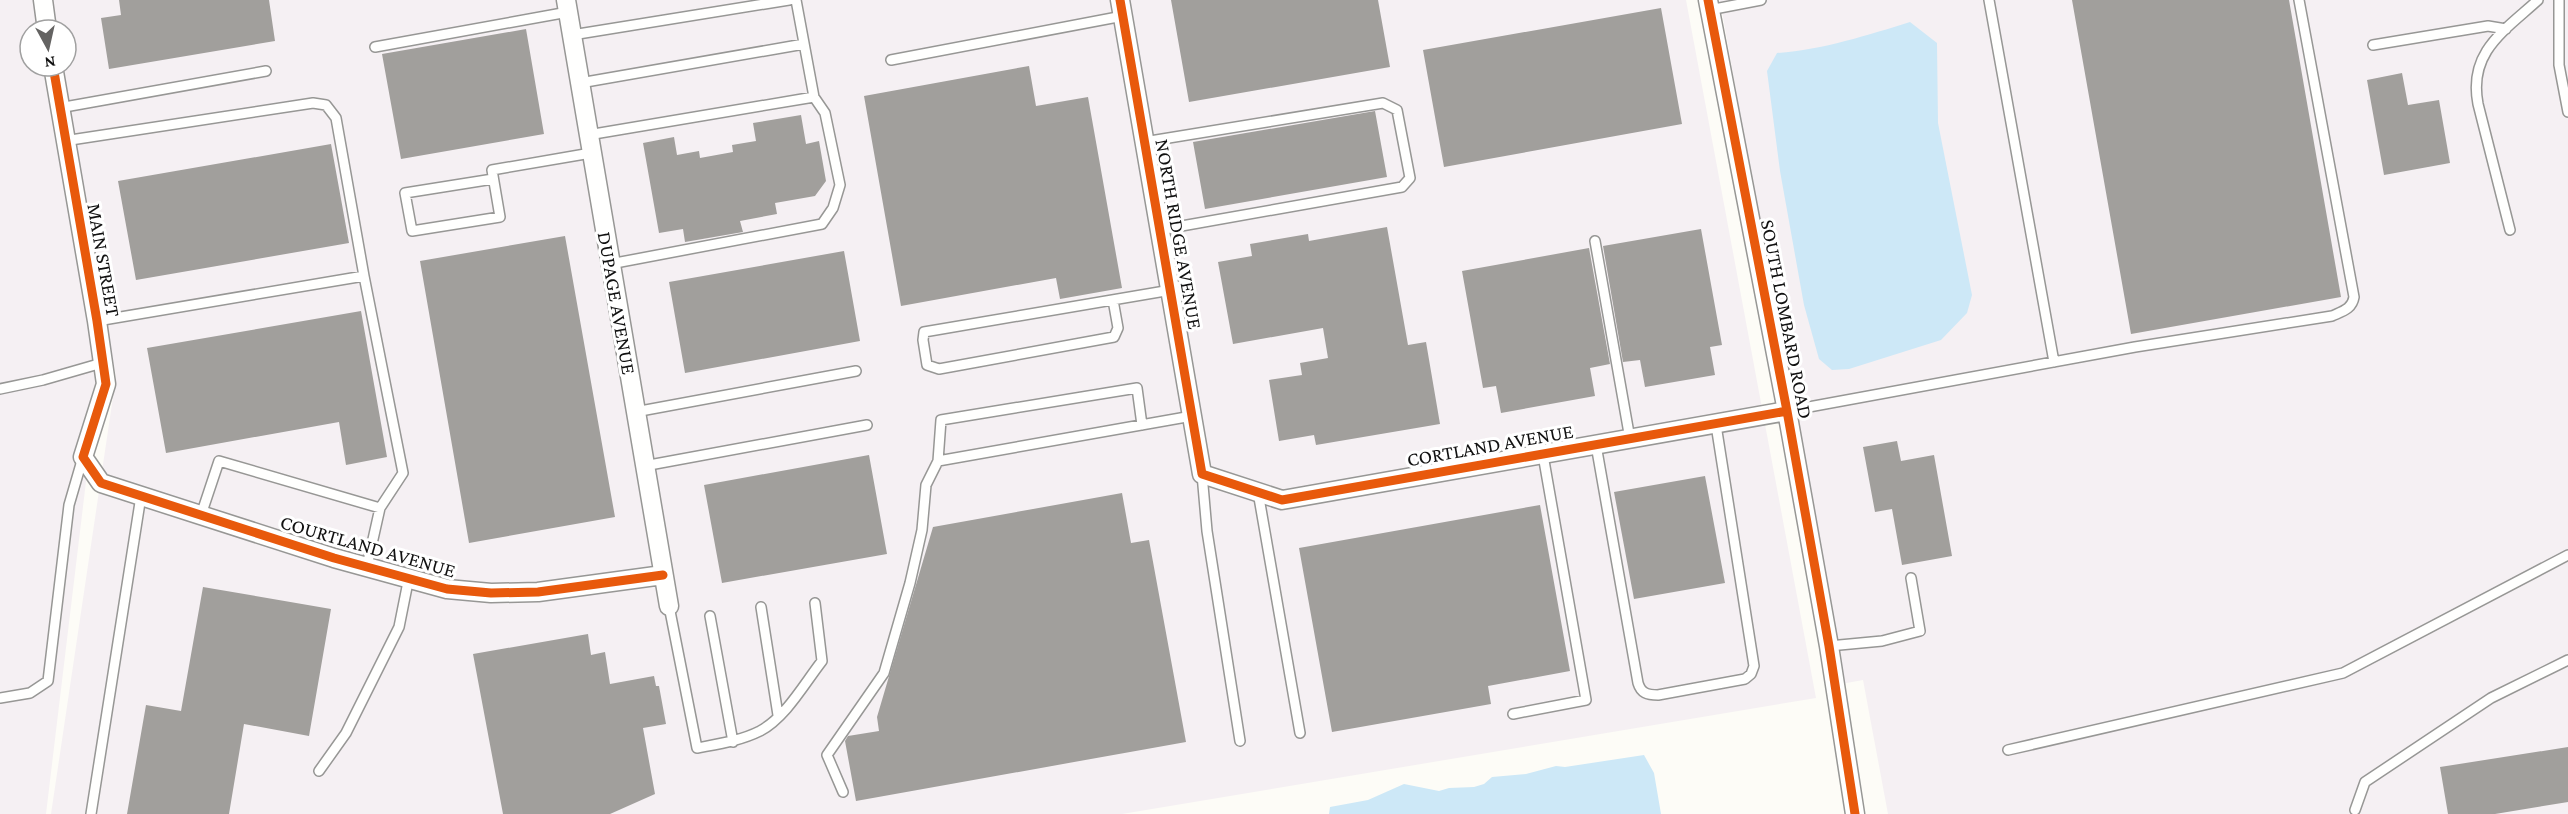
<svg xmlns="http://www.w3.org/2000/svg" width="2568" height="814" viewBox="0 0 2568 814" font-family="'Crimson Pro',serif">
	<rect width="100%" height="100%" fill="#fdfcf7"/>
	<path fill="#f5f0f3" d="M0 0H39L43 30H30V66H49L98 382 46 814H0Z
		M49 0H1686L1816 698 1122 814H51L116 377 61 66H66V30H55Z
		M1720 0H2568V814H1888L1863 680 1841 684Z"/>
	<path fill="#cde8f7" d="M1910 22 1937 43 1938 123 1972 295 1967 313 1941 340 1849 369 1832 370 1819 359 1804 305 1780 171 1767 71 1777 53C1822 50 1868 35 1910 22Z
		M1644 755 1654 773 1661 814H1329L1330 807 1368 800 1404 784 1439 791 1449 788 1474 787 1484 784 1492 777 1526 774 1556 766 1565 767Z"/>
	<path fill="#a19f9c" d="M119 0H269L275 41 109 69 101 18 121 15Z
		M1171 0H1378L1390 67 1189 102Z
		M2072 0H2289L2341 297 2131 334Z
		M1661 8 1682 124 1444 167 1423 50Z
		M526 29 544 134 401 159 382 54Z
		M1029 66 1036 106 1088 97 1122 288 1060 299 1056 278 901 306 864 96Z
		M2402 73 2408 105 2439 100 2450 163 2384 175 2367 80Z
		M1375 111 1387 177 1205 209 1193 142Z
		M801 115 806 144 819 141 826 181 815 196 775 203 777 214 740 221 743 232 685 242 683 229 659 233 643 143 674 137 677 155 699 151 700 158 733 152 732 145 756 141 753 123Z
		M331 144 349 243 136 280 118 181Z
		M1387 227 1408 345 1426 342 1440 424 1316 445 1314 435 1279 441 1269 380 1302 375 1300 363 1328 358 1323 328 1233 344 1218 262 1252 256 1250 244 1308 234 1309 241Z
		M1701 229 1722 345 1710 347 1715 375 1645 387 1640 360 1623 362 1603 246Z
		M565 236 615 517 469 543 420 261Z
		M1589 248 1610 364 1590 368 1595 396 1501 413 1496 386 1483 388 1462 271Z
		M844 251 860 341 685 373 669 282Z
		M361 311 387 457 346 465 339 422 166 453 147 348Z
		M1897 441 1901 461 1934 455 1952 556 1902 565 1892 509 1875 512 1863 447Z
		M869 455 887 554 722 583 704 485Z
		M1705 476 1725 583 1634 599 1614 492Z
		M1122 493 1131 543 1149 540 1186 742 856 801 845 741 848 736 879 731 877 717 933 527Z
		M1540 505 1570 671 1488 686 1491 704 1332 732 1299 548Z
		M203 587 331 609 309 736 244 724 229 814H127L146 705 181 711Z
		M588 634 591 655 605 652 610 684 654 676 656 686H659L666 724 643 728 655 794 610 814H503L473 654Z
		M2568 747V802L2495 814H2448L2440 767Z"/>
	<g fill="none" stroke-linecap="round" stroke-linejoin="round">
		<defs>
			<path id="lane" d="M1989 0 2054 362
				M2559 0V65L2568 112
				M1709 10 1761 0
				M572 35 789 0
				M2373 45 2488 26 2506 29
				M375 47 568 12
				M891 60 1123 16
				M580 83 804 44
				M59 108 266 71
				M588 135 814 97
				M64 141 313 103 326 105 336 118 364 276 403 473 380 508 367 566
				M1144 142 1383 103 1397 110 1410 178 1402 187 1159 230
				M493 179 405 193 412 231 500 217 492 170 591 153
				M2510 230 2478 104C2468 52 2504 31 2538 0
				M1595 241 1630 439
				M610 264 822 224 833 208 840 185 825 113 814 97 796 0
				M1113 300 1118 328 1114 337 939 369 927 365 923 340 924 332 1171 290
				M97 321 364 276
				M0 389 43 380 102 363
				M1787 411 2135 347 2332 316C2343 311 2352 309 2354 297L2299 0
				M635 412 856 371
				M1596 445 1638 683C1641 693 1647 695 1658 695L1745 679 1751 674 1754 666 1716 425
				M938 461 1192 416
				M644 466 867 425
				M1202 474 1207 531 1240 741
				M1258 492 1300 733
				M201 515 219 461 380 508
				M669 606 697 748C718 744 740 741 760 731 786 717 804 684 822 661L815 603
				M761 607 778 715
				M710 616 733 742
				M1829 646 1882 641 1920 631 1911 578
				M0 698 30 693 48 681 69 505 83 457
				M1513 714 1586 700 1543 455
				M2008 750 2343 673 2568 555
				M319 771 346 733 399 627 409 577
				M843 792 827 755 884 673 910 583 922 530 926 485 938 461 941 420 1137 388 1142 425
				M2355 810 2365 782 2491 698 2568 660
				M91 814 141 496"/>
			<path id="street" d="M43 0 47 30
				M566 0 669 606
				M1120 0 1202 474 1282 500 1787 411
				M1708 0 1787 411 1829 646 1855 814
				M53 66 97 321 106 384 83 457 101 483 334 558 447 589 491 593 538 592 663 575"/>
		</defs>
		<use href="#lane" stroke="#979795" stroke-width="12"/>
		<use href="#street" stroke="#979795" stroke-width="21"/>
		<use href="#lane" stroke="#fffffe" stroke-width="9"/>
		<use href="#street" stroke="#fffffe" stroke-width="18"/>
		<defs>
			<path id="cycleway" d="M1120 0 1202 474 1282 500 1787 411
				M1708 0 1787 411 1829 646 1855 814
				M53 66 97 321 106 384 83 457 101 483 334 558 447 589 491 593 538 592 663 575"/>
		</defs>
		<use href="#cycleway" stroke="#fff" stroke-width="13"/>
		<use href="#cycleway" stroke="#e8590c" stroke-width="9"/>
	</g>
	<g text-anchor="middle" stroke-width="6" stroke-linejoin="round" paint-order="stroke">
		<g font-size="20" fill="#111" stroke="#fff">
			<text transform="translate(1179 234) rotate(80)" y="7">NORTH RIDGE AVENUE</text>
			<text transform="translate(104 260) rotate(80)" y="7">MAIN STREET</text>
			<text transform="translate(617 303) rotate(80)" y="7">DUPAGE AVENUE</text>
			<text transform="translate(1787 319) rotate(79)" y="7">SOUTH LOMBARD ROAD</text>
			<text transform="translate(1490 445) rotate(-10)" y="7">CORTLAND AVENUE</text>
			<text transform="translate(368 546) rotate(16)" y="7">COURTLAND AVENUE</text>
		</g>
	</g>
	<g transform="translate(48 48) rotate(172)"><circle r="28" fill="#ffffff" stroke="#a0a0a0" stroke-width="1.5"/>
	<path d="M0-4.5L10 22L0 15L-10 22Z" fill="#646362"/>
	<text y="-9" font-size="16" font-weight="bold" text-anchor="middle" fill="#111111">N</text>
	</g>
</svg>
